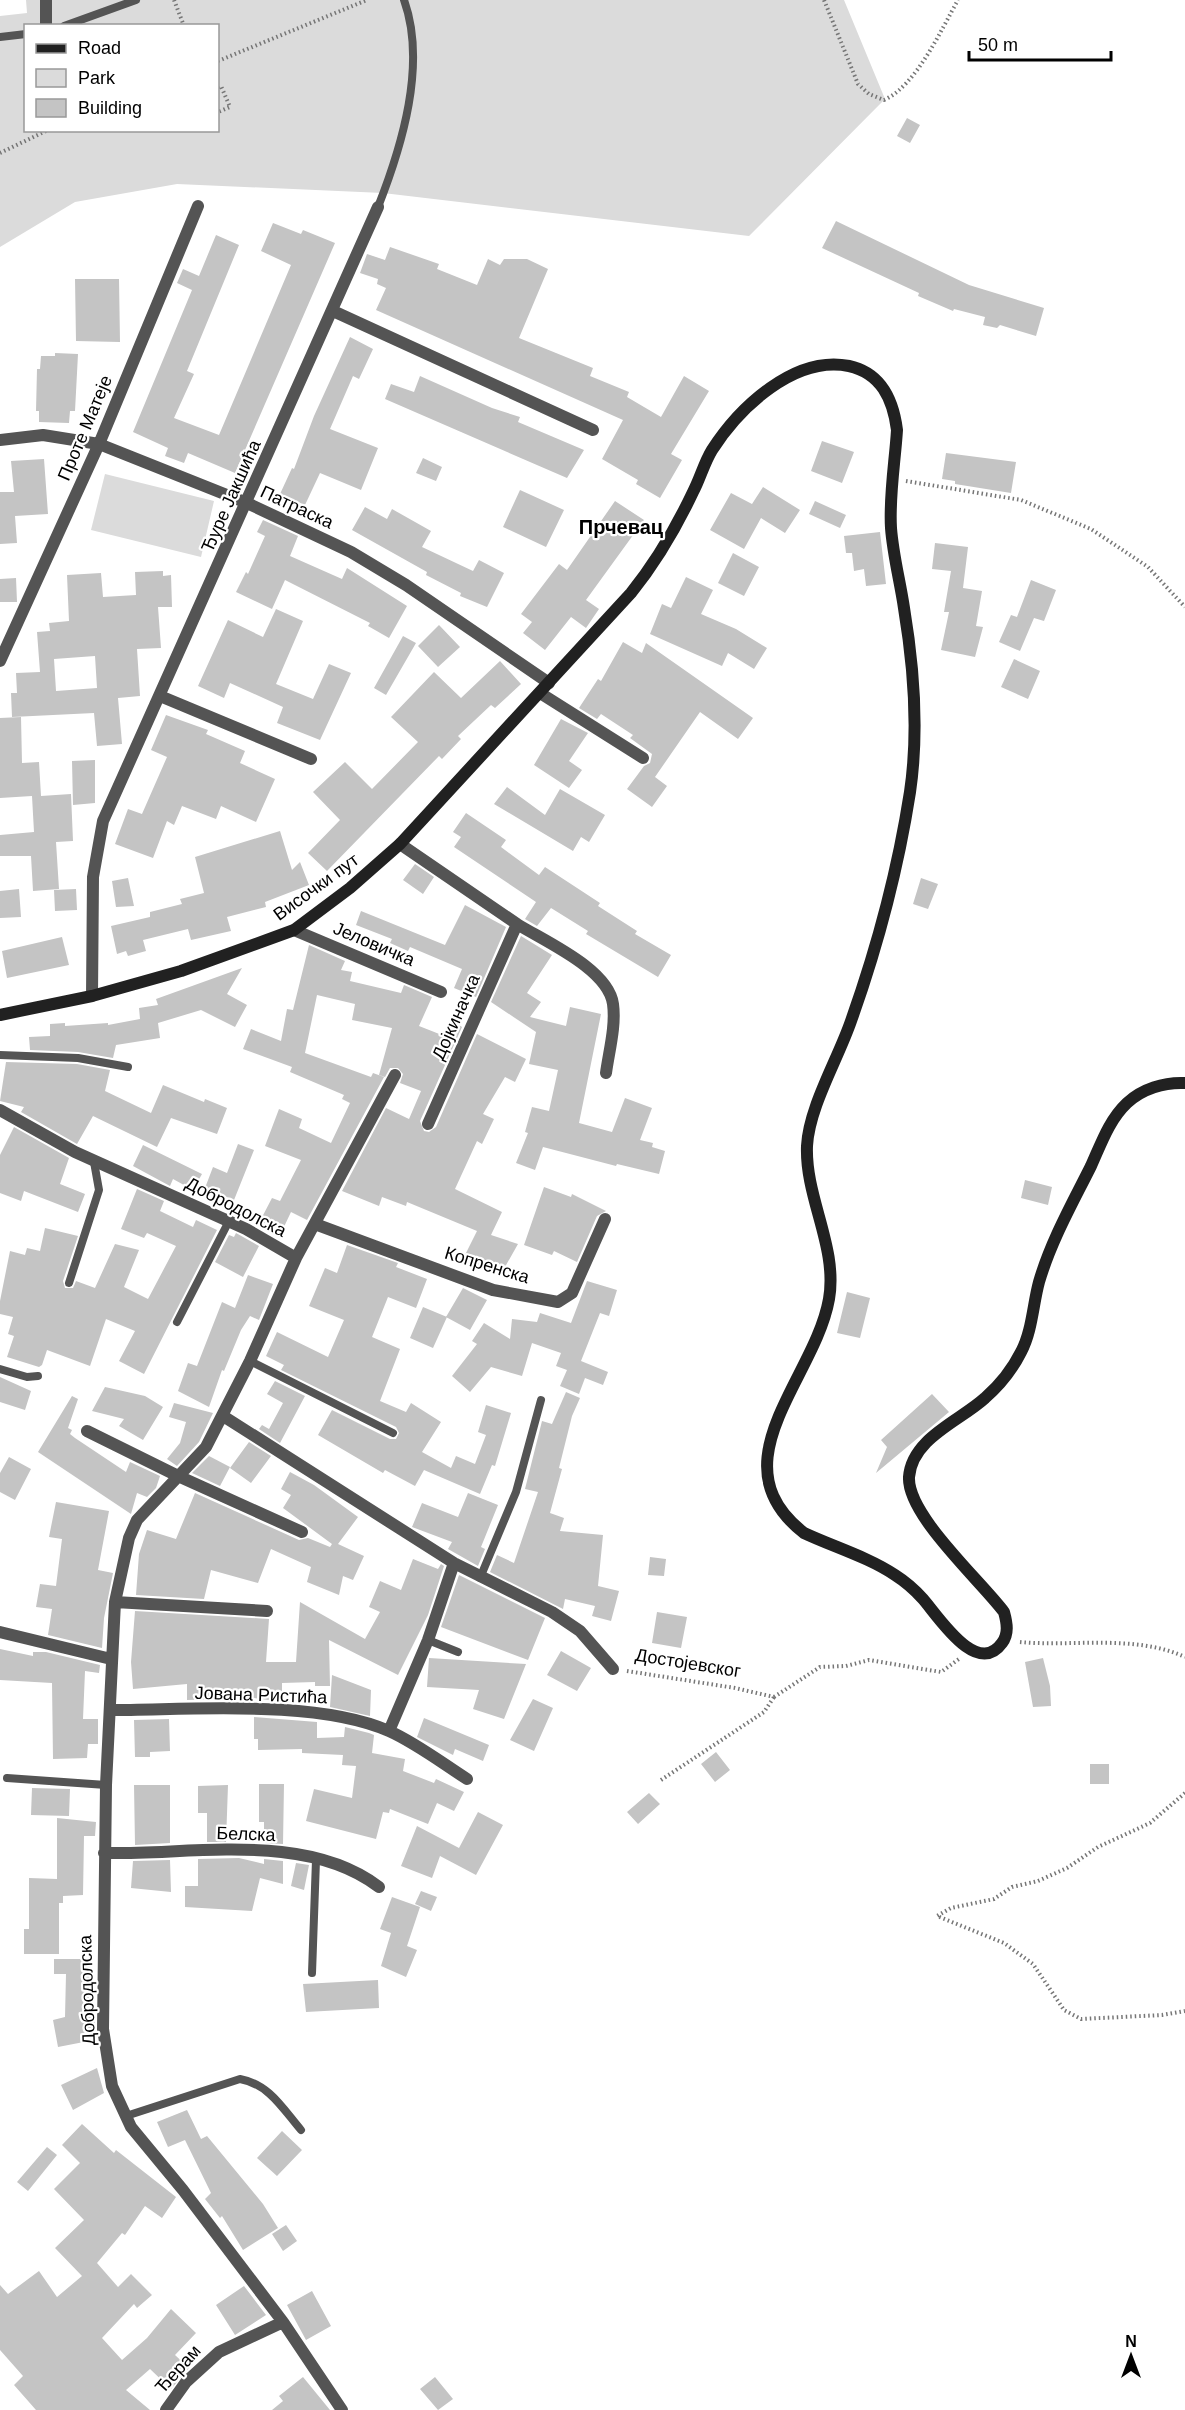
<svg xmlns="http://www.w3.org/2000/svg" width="1185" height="2410" viewBox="0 0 1185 2410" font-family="Helvetica,sans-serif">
	<rect width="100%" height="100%" fill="#fff"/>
	<path fill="#dbdbdb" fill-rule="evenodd" d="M26 0H844L885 99 749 236 383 193 177 184 75 202 0 247V16L27 13ZM26 26H218V130H26Z
		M105 474 214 501 201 557 91 530Z"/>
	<path fill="#c4c4c4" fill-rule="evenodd" d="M907 118 920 125 910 143 897 136Z
		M836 221 969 285 1044 308 1036 336 1000 325 997 328 983 325 985 317 954 309 953 311 918 296 919 293 822 248Z
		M273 223 301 234 303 230 335 243 235 473 188 453 184 463 165 456 168 448 133 432 192 290 177 283 183 269 199 276 216 235 239 245 187 371 194 374 174 418 219 435 291 265 261 251Z
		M390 247 439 264 437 269 477 285 488 259 500 265 504 259H527L548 269 519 338 593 368 590 376 629 392 627 397 661 417 684 376 709 391 671 454 682 460 660 498 636 484 638 480 602 459 623 420 376 310 386 288 377 284 378 279 360 273 367 254 385 260Z
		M75 279H119L120 342 76 341Z
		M350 337 373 349 359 379 353 376 330 429 378 448 361 490 320 473 305 505 280 494 292 468 294 469 314 416Z
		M55 353 78 354 75 411H70L69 423 39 422V411H36L37 369H40L41 356H55Z
		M420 376 492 408 520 417 518 422 584 450 567 478 385 399 391 384 414 392Z
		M822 441 854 452 842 483 811 471Z
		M946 453 1016 462 1011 493 955 484V481L942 479Z
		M423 458 442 467 436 481 416 473Z
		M44 459 48 514 15 516 17 543 0 544V492H14L11 461Z
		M763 487 800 510 785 533 761 518 744 549 710 530 731 493 752 504Z
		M520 490 564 510 546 547 503 527Z
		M615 501 644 520 586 600 599 609 586 628 571 617 545 650 523 633 532 622 521 614 559 564 567 570Z
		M815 501 846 515 840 528 809 514Z
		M365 507 387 519 392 509 431 531 422 547 473 571 479 560 504 573 487 607 460 596 461 593 426 575 427 572 352 530Z
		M263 520 298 536 290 556 342 579 347 568 407 606 389 638 368 626 370 623 285 580 272 609 236 592 246 572 248 574 265 536 257 532Z
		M880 532 886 584 866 586 864 569 854 571 852 553H846L844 536Z
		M935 543 968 547 963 588 982 591 976 626 983 627 975 657 941 650 949 612H944L951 571 932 569Z
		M733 553 759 567 744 596 718 583Z
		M163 571V576L171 575 172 607H158L161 648 137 649 140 696 118 698 122 744 97 746 94 713 12 717 11 693H17L16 673 40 672 37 632 50 631 49 623 69 621 67 575 101 573 103 597 136 595 135 572ZM95 656 97 688 56 691 54 659Z
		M686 577 713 590 701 614 736 629 767 648 754 669 728 653 722 666 650 634 662 604 671 608Z
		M16 578 17 602H0V579Z
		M1031 580 1056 590 1044 621 1034 618 1020 651 999 642 1011 615 1017 617Z
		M276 609 303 621 276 684 313 699 329 664 351 673 320 740 277 723 283 707 230 683 224 698 198 686 228 620 263 637Z
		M439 625 460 647 438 667 418 646Z
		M403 636 416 643 386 695 374 688Z
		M623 642 642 653 646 643 753 718 738 739 700 712 655 777 667 786 652 807 627 789 644 766 650 763 652 754 630 738 633 735 601 714 597 719 579 708 598 679 601 681Z
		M1014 659 1040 671 1028 699 1001 687Z
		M500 661 521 684 495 708 491 705 458 736 461 739 442 759 439 756 327 871 308 853 340 820 313 792 345 762 372 789 418 742 391 717 434 672 461 698Z
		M166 715 208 730 206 734 245 751 240 763 275 779 256 822 221 806 216 819 182 806 174 825 167 821 153 858 115 844 128 809 142 814 167 757 151 750Z
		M21 717 22 763 39 762 41 796 71 794 73 841 56 842 59 889 33 891 31 856H0V835L34 832 32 796 0 798V718Z
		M561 719 588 733 569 761 582 770 569 788 534 765Z
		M95 760V803L73 805 72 761Z
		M507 787 545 815 560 789 605 815 589 842 581 837 573 851 494 804Z
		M466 813 506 840 501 847 539 875 545 867 600 903 598 906 637 931 635 934 671 955 658 977 586 934 588 931 551 908 537 926 525 919 536 902 454 847 461 837 453 832Z
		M280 831 292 870 300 862 309 885 265 902 266 907 227 917 231 931 191 940 188 929 143 940 146 951 128 956 126 951 117 954 111 926 150 917V912L182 904 180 899 204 893 195 857Z
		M415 864 434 877 423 894 403 880Z
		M128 878 134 906 116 907 112 881Z
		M921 878 938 884 928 909 913 904Z
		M19 889 21 917 0 918V891Z
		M76 889 77 910 55 911 54 890Z
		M465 905 506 927 476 997 454 988 462 969 410 947 408 951 390 943 392 939 356 925 361 911 445 945Z
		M521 936 552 955 527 993 541 1002 530 1017 566 1026 570 1007 601 1014 579 1123 612 1132 625 1098 652 1108 640 1140 653 1143 652 1147 665 1151 659 1174 617 1164 616 1166 543 1147 535 1170 516 1163 528 1133 525 1132 532 1107 549 1111 558 1070 529 1064 536 1032 491 1002Z
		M62 937 69 965 7 978 2 951Z
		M309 945 345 961 341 970 352 972 350 981 401 993 404 985 432 997 419 1026 452 1039 459 1025 462 1027 420 1121 424 1131 429 1132 436 1127 477 1034 526 1059 515 1082 505 1077 483 1114 494 1119 482 1144 477 1141 455 1189 502 1212 491 1235 518 1244 501 1274 462 1261 477 1231 407 1202 406 1206 382 1197 379 1206 342 1191 386 1108 409 1119 421 1091 400 1083 403 1074 398 1068H390L385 1077 379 1075 392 1028 352 1020 355 1004 317 995 305 1053 371 1077 373 1073 384 1077 307 1220 291 1212 282 1231 260 1221 272 1198 280 1201 301 1160 265 1146 279 1109 302 1119 299 1128 331 1143 350 1103 342 1099 344 1095 290 1072 292 1067 243 1049 251 1029 281 1041 287 1009 293 1010Z
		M242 968 227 994 247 1005 235 1027 201 1010 158 1023 160 1038 116 1045 113 1058 78 1052 30 1050 29 1037 50 1036V1024L65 1023V1026L108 1023V1025L140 1019 139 1008 158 1005 156 999Z
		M6 1062 77 1064 110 1070 105 1091 151 1113 163 1085 204 1102 205 1099 227 1108 217 1134 171 1118 157 1147 93 1116 77 1144 21 1112 24 1107 0 1101Z
		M14 1127 69 1158 60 1184 85 1194 78 1212 24 1191 21 1201 0 1193V1155Z
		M238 1144 254 1150 234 1200 205 1188 213 1167 227 1173Z
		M143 1145 202 1174 193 1190 173 1179 170 1186 133 1166Z
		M1025 1180 1052 1187 1048 1205 1021 1198Z
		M544 1187 571 1197 572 1194 606 1211 597 1216 577 1262 554 1251 552 1255 524 1245Z
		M137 1189 164 1201 160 1211 193 1227 196 1220 217 1230 144 1374 119 1361 135 1331 106 1319 90 1366 47 1350 42 1365 39 1367 7 1357 14 1336 8 1334 13 1317 0 1314V1301L10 1251 25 1255 27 1248 40 1251 45 1228 78 1236 63 1281 65 1288H73L76 1281 95 1288 115 1244 139 1250 124 1287 148 1299 176 1246 147 1233 144 1238 121 1229Z
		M236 1233 259 1246 243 1277 215 1262 229 1235 234 1237Z
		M347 1245 398 1263 396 1267 427 1279 416 1308 388 1297 372 1337 400 1349 380 1401 406 1412 411 1403 441 1422 422 1452 451 1468 456 1456 475 1464 486 1435 478 1432 486 1405 511 1413 495 1466 492 1465 480 1494 424 1470 415 1486 385 1470 383 1473 318 1435 332 1410 390 1439H396L399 1433 396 1427 281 1370 284 1365 266 1356 277 1332 328 1357 344 1320 309 1306 325 1268 337 1273Z
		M248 1275 273 1284 259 1320 250 1316 241 1330 224 1371 222 1370 209 1407 178 1391 188 1363 197 1366 222 1302 235 1308Z
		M587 1281 617 1290 609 1316 600 1313 581 1361 608 1372 603 1385 585 1378 579 1394 560 1386 567 1370 556 1366 561 1353 532 1343 522 1376 491 1367 470 1392 452 1376 477 1344 472 1341 484 1323 510 1339 512 1319 537 1322 540 1313 571 1323Z
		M463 1288 487 1300 470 1330 446 1317Z
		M847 1292 870 1298 860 1338 837 1333Z
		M423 1307 447 1317 433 1348 410 1338Z
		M0 1377 31 1391 25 1410 0 1402Z
		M275 1381 305 1396 280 1443 259 1429 262 1425 269 1429 283 1403 267 1394Z
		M105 1387 145 1396 163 1407 143 1440 119 1426 124 1419 92 1411Z
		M566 1392 580 1398 572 1416 559 1468 562 1469 550 1513 564 1518 560 1531 603 1535 598 1586 619 1591 611 1621 592 1616 595 1606 565 1599 563 1609 490 1572 497 1555 514 1563 538 1492 525 1489 542 1421 552 1424Z
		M932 1394 949 1412 876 1473 887 1447 881 1440Z
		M72 1396 78 1399 68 1428 72 1430 70 1434 75 1438 126 1472 130 1462 160 1476 156 1488 147 1497 137 1493 131 1514 38 1452Z
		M174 1403 213 1413 199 1442 177 1466 167 1459 180 1443 186 1422 169 1417Z
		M249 1442 271 1456 251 1483 230 1468Z
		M209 1456 230 1467 220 1486 192 1473Z
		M9 1457 31 1469 15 1500 0 1492V1473Z
		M290 1472 314 1485 358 1517 338 1544 364 1556 353 1580 343 1576 339 1595 307 1582 311 1567 271 1549 258 1583 211 1570 204 1599 136 1595 139 1554 147 1530 176 1539 195 1493 299 1540 308 1538 330 1547 332 1544 283 1508 291 1495 281 1489Z
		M468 1493 498 1505 481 1547 485 1549 478 1566 448 1549 452 1542 412 1527 422 1503 458 1517Z
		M56 1502 109 1511 98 1570 113 1573 104 1618 102 1648 48 1635 52 1609 36 1607 40 1584 56 1586 62 1539 49 1537Z
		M650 1557 666 1559 664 1576 648 1575Z
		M413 1559 438 1569 441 1564 444 1566 428 1615 398 1675 329 1640 330 1686H315V1682L282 1683V1702L254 1698 187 1700V1684L133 1689 131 1662 135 1611 269 1619 266 1662H296L300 1602 365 1639 380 1612 369 1607 380 1581 401 1590Z
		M459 1575 545 1618 528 1660 441 1627Z
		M657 1612 687 1617 681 1648 652 1643Z
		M0 1649 33 1656V1652H46L100 1665 99 1673 85 1671 83 1719H98V1744H88L87 1758 53 1759 52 1683 0 1680Z
		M561 1651 591 1668 577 1691 547 1675Z
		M429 1658 526 1664 504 1719 473 1709 479 1690 427 1687Z
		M1043 1658 1050 1686 1051 1706 1033 1707 1025 1662Z
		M332 1675 371 1690 370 1716 330 1707Z
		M533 1699 553 1708 534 1751 510 1740Z
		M254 1717 317 1722V1738L344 1737 345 1727 369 1733 374 1735 372 1753 405 1759 403 1771 434 1783 436 1779 464 1792 454 1811 437 1803 428 1824 390 1809 389 1813 383 1812 376 1839 306 1821 314 1789 352 1798 356 1766 342 1765 343 1755 302 1753V1749L258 1750V1739H254Z
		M424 1718 489 1745 483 1761 455 1749 453 1755 417 1737Z
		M169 1719 170 1751 150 1752V1757H135L134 1720Z
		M716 1752 730 1770 715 1782 701 1764Z
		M1090 1764H1109V1784H1090Z
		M259 1784H284L283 1844 264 1843V1822H259Z
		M134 1785H170V1843L135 1845Z
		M228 1785 226 1842H207V1813H198V1786Z
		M32 1788 70 1789 69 1816 31 1815Z
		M649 1793 660 1804 638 1824 627 1812Z
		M478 1812 503 1825 476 1875 440 1856 432 1878 401 1866 417 1826 459 1848Z
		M57 1818 96 1822 95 1836H84L83 1895 63 1896V1903H59V1954H24V1929H29V1878L57 1879Z
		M239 1858 264 1864V1859L283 1861V1884L260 1878 252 1911 185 1907V1886H198V1859Z
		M170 1860 171 1892 131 1888 133 1861Z
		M296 1863 309 1865 304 1890 291 1886Z
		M421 1891 437 1897 431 1911 415 1904Z
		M392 1897 420 1907 407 1946 417 1950 406 1977 381 1966 391 1933 380 1929Z
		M54 1959H91L88 2013 95 2011V2029L91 2030 89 2041 58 2047 53 2020 65 2017 66 1974H54Z
		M378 1980 379 2008 306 2012 303 1984Z
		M97 2068 104 2093 73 2110 61 2085Z
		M187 2110 201 2139 207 2136 263 2204 278 2228 243 2250 222 2216 220 2218 205 2199 211 2193 185 2140 168 2147 157 2122Z
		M82 2124 114 2153 116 2150 176 2197 162 2218 145 2206 125 2235 122 2233 97 2263 118 2287 131 2274 152 2295 137 2308 134 2304 102 2338 122 2360 147 2338 171 2309 196 2333 175 2355 189 2368 171 2389 150 2369 126 2390 150 2410H36L14 2385 23 2376 0 2350V2285L8 2294 39 2271 57 2297 82 2276 55 2248 84 2220 54 2189 80 2163 62 2145Z
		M282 2131 302 2150 277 2176 257 2158Z
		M47 2147 57 2155 28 2191 17 2182Z
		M286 2225 297 2241 283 2251 272 2234Z
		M244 2286 266 2315 235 2335 216 2305Z
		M312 2291 331 2326 306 2340 287 2305Z
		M303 2377 330 2410H272L283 2401 279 2396Z
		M435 2377 453 2399 438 2410 420 2389Z"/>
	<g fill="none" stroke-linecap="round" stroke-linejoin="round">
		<path stroke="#767676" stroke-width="4" stroke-dasharray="1.5 3" stroke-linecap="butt" d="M174 0 184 26
			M824 0 858 84 869 94 884 100C916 86 941 30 958 0
			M218 61 367 0
			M218 87 221 86 230 107 218 112
			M0 153 48 130
			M906 481 1021 500 1091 529 1148 567 1185 607
			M1020 1642C1073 1647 1135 1634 1185 1657
			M627 1671 735 1688 774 1697
			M774 1697 820 1667 846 1666 869 1660 941 1672 959 1659
			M661 1780 764 1712 774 1697
			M1185 1793 1150 1823 1098 1847 1067 1868 1038 1881 1012 1887 994 1899 951 1908 937 1916 1004 1943 1033 1964 1064 2010 1081 2019 1162 2015 1185 2011"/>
		<path stroke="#545454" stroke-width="8" d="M64 26 136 0
			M0 37 26 34
			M378 207C402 146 427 64 404 0
			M0 1055 78 1058 128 1067
			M69 1283 99 1190 94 1162
			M177 1322 229 1221
			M250 1361 393 1433
			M0 1369 27 1377 38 1376
			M480 1578 516 1492 541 1400
			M428 1640 458 1652
			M7 1778 106 1785
			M312 1973 316 1860
			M126 2116 240 2079C269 2084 283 2109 301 2130"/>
		<path stroke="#545454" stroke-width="12" d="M46 26V0
			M333 311 593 430
			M0 440 43 435 99 444 247 503 351 552 406 585 549 683
			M0 661 99 444 198 206
			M540 693 643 758
			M160 696 311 759
			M400 844 517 924 428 1124
			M517 924C546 942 608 969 613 1004 616 1026 609 1051 606 1073
			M294 930 441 992
			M92 996 93 877 103 821 378 207
			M0 1110 75 1152 246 1229 296 1258
			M315 1224 493 1290 558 1302 572 1293 605 1219
			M223 1416 454 1563 552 1612 580 1631 613 1669
			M87 1431 178 1476 302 1532
			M115 1602 267 1611
			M0 1632 111 1659
			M110 1710C191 1710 316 1699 389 1731 416 1743 442 1763 467 1779
			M389 1731 428 1640 454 1563
			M104 1853C191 1855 306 1831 379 1887
			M166 2410 186 2382 219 2352 283 2322
			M342 2410 283 2322 183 2190 131 2127 112 2086 103 2029 106 1785 115 1602 129 1538 137 1520 206 1447 250 1361 296 1258 395 1075"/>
		<path stroke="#212121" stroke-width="12" d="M0 1015 92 996 181 971 294 930 350 888 400 844 631 593C656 562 676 528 693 492 700 479 704 463 712 450 739 408 794 355 849 366 881 373 893 399 897 430 895 462 889 496 891 528 893 555 900 581 904 608 914 668 919 731 910 792 898 869 877 948 851 1021 838 1059 809 1107 807 1146 805 1198 838 1247 829 1299 815 1379 714 1463 804 1533 834 1547 868 1557 895 1575 906 1582 915 1590 923 1599 938 1616 977 1678 1002 1643 1009 1634 1007 1623 1004 1612 980 1580 907 1515 909 1477 912 1438 960 1421 985 1398 1000 1385 1012 1370 1021 1352 1032 1332 1033 1304 1039 1282 1051 1241 1072 1204 1091 1166 1101 1144 1109 1120 1127 1103 1142 1089 1164 1082 1185 1083"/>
	</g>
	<g text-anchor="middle" stroke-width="4.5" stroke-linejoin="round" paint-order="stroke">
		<g font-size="18" fill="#000" stroke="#fff">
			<text transform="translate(85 428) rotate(-67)" y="6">Проте Матеје</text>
			<text transform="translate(231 496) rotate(-66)" y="6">Ђуре Јакшића</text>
			<text transform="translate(297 507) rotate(25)" y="6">Патраска</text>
			<text transform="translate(316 887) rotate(-36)" y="6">Височки пут</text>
			<text transform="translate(374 944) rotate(23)" y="6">Јеловичка</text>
			<text transform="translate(456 1017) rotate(-66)" y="6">Дојкиначка</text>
			<text transform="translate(236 1207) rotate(27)" y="6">Добродолска</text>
			<text transform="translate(487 1265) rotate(17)" y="6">Копренска</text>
			<text transform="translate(688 1663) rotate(9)" y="6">Достојевског</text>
			<text transform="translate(261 1695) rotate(2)" y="6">Јована Ристића</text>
			<text transform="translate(246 1834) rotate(2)" y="6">Белска</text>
			<text transform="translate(87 1990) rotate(-92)" y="6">Добродолска</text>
			<text transform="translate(178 2369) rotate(-48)" y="6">Ђерам</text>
		</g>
		<g font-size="20" font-weight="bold" fill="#000" stroke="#fff">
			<text x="621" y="534">Прчевац</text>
		</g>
	</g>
	<rect x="24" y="24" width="195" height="108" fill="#ffffff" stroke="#999999" stroke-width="1.5"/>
	<rect x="36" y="44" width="30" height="9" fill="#212121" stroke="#999999" stroke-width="1.5"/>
	<text x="78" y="54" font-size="18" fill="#000000">Road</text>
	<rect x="36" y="69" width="30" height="18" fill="#dbdbdb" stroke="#999999" stroke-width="1.5"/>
	<text x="78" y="84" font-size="18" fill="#000000">Park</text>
	<rect x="36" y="99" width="30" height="18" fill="#c4c4c4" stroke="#999999" stroke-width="1.5"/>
	<text x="78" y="114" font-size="18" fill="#000000">Building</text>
	<g transform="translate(1131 2356)" stroke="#ffffff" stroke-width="4.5" paint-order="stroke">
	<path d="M0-4.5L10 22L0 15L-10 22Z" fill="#000000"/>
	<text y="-9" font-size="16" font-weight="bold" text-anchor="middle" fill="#000000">N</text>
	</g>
	<path d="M969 51v9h142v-9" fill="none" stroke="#000000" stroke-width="3"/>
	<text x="978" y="51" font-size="18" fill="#000000" stroke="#ffffff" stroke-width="4.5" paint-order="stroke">50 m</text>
</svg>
